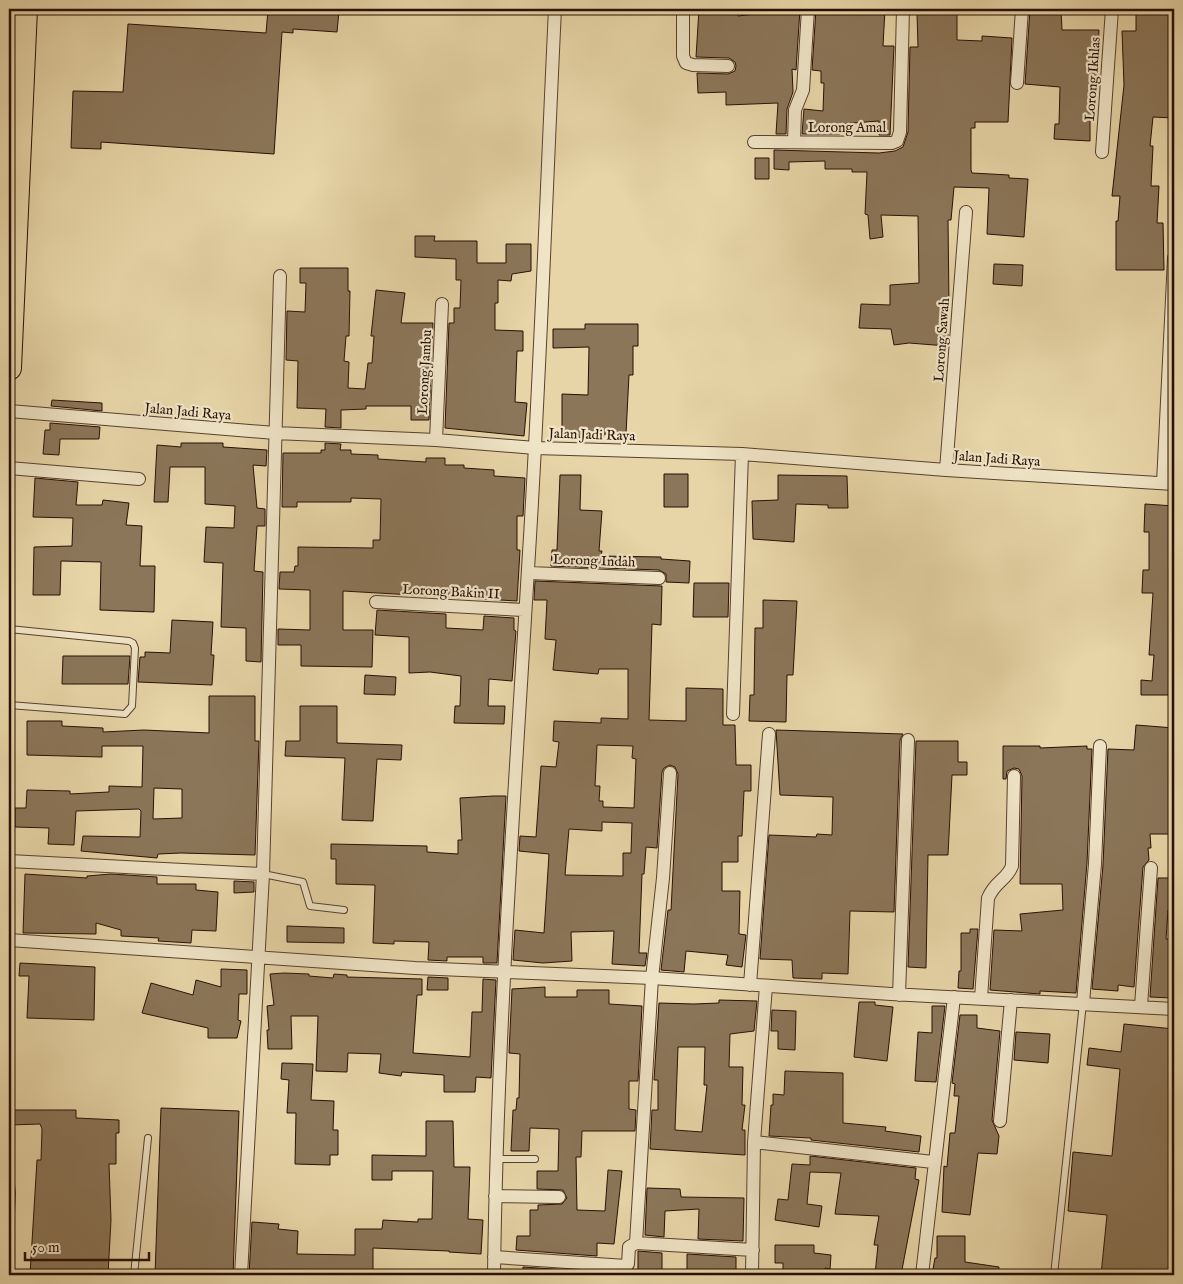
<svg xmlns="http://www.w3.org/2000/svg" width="1183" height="1284" viewBox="0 0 1183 1284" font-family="'IM FELL English',serif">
	<rect width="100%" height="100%" fill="#e7d5a7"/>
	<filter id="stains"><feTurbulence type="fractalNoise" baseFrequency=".004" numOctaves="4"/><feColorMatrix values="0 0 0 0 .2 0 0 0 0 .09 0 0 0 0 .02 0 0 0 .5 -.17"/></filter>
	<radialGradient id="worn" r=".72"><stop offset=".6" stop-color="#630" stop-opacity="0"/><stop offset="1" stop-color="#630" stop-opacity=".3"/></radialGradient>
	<path fill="#8b7659" stroke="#270f05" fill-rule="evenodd" d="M306 9 339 11 337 32 293 29V33L282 32 274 154 101 142V149L71 148 73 91 123 92 128 24 266 33 268 10 306 12Z
		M699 9H738V16L800 9 796 70 792 69 793 92 787 109 786 134H776L778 103 726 105V92L698 93 697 73 728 74 735 71 736 66 735 62 729 58 696 57Z
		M816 9H885L883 46H894L890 135H879V121L840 124V134H802L804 109 823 111 824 83H821V71L812 70Z
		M1030 9H1061L1062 30H1099L1095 119H1090V141L1054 139 1055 124H1059L1060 87 1025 84Z
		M1136 9 1174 11V118L1153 117 1150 146H1153L1151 186H1159L1157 223H1163L1164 270H1116V221H1118L1120 196H1112L1124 85 1122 31H1136Z
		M957 12V40L982 41V36L1012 38 1008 122H975V128H971V170L972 173 1009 175V178L1028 179 1024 237 987 234 989 188 954 187 951 220H948L949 305H946L945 334H948L947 346 909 343 894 345 891 329 859 328 861 304 890 305V285L919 283 918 216 881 215 883 237 870 239 868 215 865 214 867 172H852V169H825V161L789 162V170L774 169V150L879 153 895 151 903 147 908 132 910 47H918L917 13Z
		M755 158H769V179H755Z
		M415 236H435L434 241H477V263H506V244H531V271L512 274 511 281 498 280V303H495V330L523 331V351H517L515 402 527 403 524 436 445 428 449 323H454V308H460L461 280H456V259L415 257Z
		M994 264 1023 265 1022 286 993 284Z
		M300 268H348V291H350L349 336H346L344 361 349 362 348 388 365 389 368 363H372L374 336H371L376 290 405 293 401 323H433L429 420H411V406H366V409L341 410V428L325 427 326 409 297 408 298 361 286 360 287 311 305 312 306 283H300Z
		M585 324H638V346H633V375H629L626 434H604L603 439 562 436V394L588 395 589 347 553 348V329H585Z
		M52 400 102 403V411L51 406Z
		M50 423 100 427 99 439H60L59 455 43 454 45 430H50Z
		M181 443H223V447L267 450 266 466 253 465 257 508 265 509V526H257L254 571 263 572 261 662 246 661V628L221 627 223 563 204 562 206 527 234 528 235 506 205 504V467H170L168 502H154L157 445 181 447Z
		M325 443 341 444 340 450H351V454L378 455V459L426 462V458H445V465H464V468L494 470V476L525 478 523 516H517V550H520L517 601 343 591V630H373L372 667 301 666V645H278V629L310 630V590L279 589 280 572H294L295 566H298V547L373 548V540H380L381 499 351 498V502H297V507H282L283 453H321V450H325Z
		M664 474H688V507H664Z
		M560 475H581L580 510 602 511 599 551H602L601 556 661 557V559L690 561 689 583 666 582V574L659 570 551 566 552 550H557Z
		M778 475 847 476 848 508H828V505L796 504 794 542 753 539 752 501 778 500Z
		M35 478 78 482 76 505H102L103 500 129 503 126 525 142 526 140 566H155L154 612 100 610 101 562 61 561 60 595H33L34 547 72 546 73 518 33 517Z
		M1145 504 1174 506V695H1141V680L1152 681 1154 655H1149L1153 593H1142L1143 570H1149V532H1144Z
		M535 581 662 586 661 625 652 624 649 720 686 721V688L723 689V725H735L736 765H751V791H744L742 836H738V862H722V891H740L739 934 746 935 742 967 726 965 728 955 686 951 684 972 661 970 668 910H671L678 774 675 767 670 765 664 768 662 772 657 848 646 847 644 874H642L639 953H647L645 966 612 964 614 931 571 932 572 961 543 963 513 960 515 930 544 933 549 854 519 851 520 836 536 837 541 766 556 767 559 742 553 741 554 721 601 723V718L628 719V669H599L598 674 553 670 556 640 545 639 547 600H534ZM597 745 633 746 632 758 636 759 634 808 603 807V801H599L600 786H595ZM602 822 632 823 631 853H623V876L565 875 569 829 602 831Z
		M694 583H729L728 617H693Z
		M763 600 797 601 793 675H787L786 722 749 721 750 695H754L755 628H763Z
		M377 610 446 614V628L483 630 484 616 514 618V630L516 631 512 681 489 679 488 706H505L504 724 454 723 455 706H460L461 676 430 672 409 673V637L375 635Z
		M172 620 213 622 211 655H214L212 685 138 682 140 657H145V652L170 653Z
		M63 656H130L128 684H62Z
		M365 675 396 677 395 695 364 694Z
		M209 696H255V741H259L255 855 181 853 158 854 157 858 81 851 83 836 140 837 141 811 139 809 76 811 74 845 48 844 49 828 15 827V808H26L27 790 70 791V794L109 792V786L142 787 143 746H102V757L27 755V721H62V726L103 728V732L144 730 209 733ZM154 788 182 789V818L153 819Z
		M300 706H337V743L402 745 401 760 377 759 373 821 342 820 345 758 285 756 286 741H300Z
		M1136 725 1174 728V834H1150L1151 848H1148L1149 860 1143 867 1134 987 1118 985V991L1092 989 1103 865 1108 749 1134 750Z
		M776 730 903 734 900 740 894 912 850 911 848 974 822 973V979L793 978 792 960 760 959 769 835 816 837 817 834 832 835 833 797 780 795Z
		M916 741H958V762H967V775H952L948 855H928L926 968 908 967Z
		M1003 746H1040V748L1087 746V749H1092L1087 863 1076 993 1040 991V994L990 990 994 930 1022 931 1020 914 1063 910 1062 884H1020L1022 776 1019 769 1014 768 1007 771 1006 779H1003Z
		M493 796H506L497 963H483V957H447V961L428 960 429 942 394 941V944L373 943 375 885 336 884V859H331V844L427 846V852L458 854V840H462L460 798Z
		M25 874 87 878V876L111 874 157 877V884H196V890L218 892 216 931 192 930 191 943 158 941 159 938 121 936V930L96 923V934L23 933Z
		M1158 878H1174V910H1168L1166 939H1170V953L1174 954 1171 998 1150 997Z
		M234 881 254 882V892L234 893Z
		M287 926 344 928V943L287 942Z
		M970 929H978L973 989 958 988 959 971H961V933H970Z
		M20 963 95 967 94 1020 27 1018 29 976H19Z
		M221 969 247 970V994H239L238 1020 241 1021 237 1038H208V1028L142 1013 151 983 193 995 196 980 221 987Z
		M284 973 309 974V976L333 978 334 974 347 975V977L422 979V995H417L413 1053 470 1057 472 1012H482L483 979 496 980 491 1078 476 1077 475 1092H444V1075L402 1072 401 1076 379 1073 381 1054 348 1053 347 1072 316 1071 318 1016H291L292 1049H268L267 1030H269L267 1006 274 1005 270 974Z
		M428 977 448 978V990H427Z
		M545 987V997H577V990H609V1004L642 1006 638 1081H629V1109L636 1110 635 1131H582L581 1157H576L577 1210 605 1211 608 1170 622 1171 614 1244 597 1243V1256L516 1250 517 1236H530V1210H538V1205L562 1204 567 1198 563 1190 537 1189V1171H558L559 1129 530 1128 529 1151H511L513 1110H516L517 1098H519L520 1054 509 1053 512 989Z
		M719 1000 757 1001 754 1031 730 1034 729 1067H743L742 1105H745L742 1130H745V1155L650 1149 652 1110H658V1080H654L659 1003 694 1004 719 1003ZM678 1047H705L704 1085H707L702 1132 675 1130Z
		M859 1002H875V1005L893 1007 887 1061 854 1057Z
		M932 1006H945L936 1082 915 1081 918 1032 932 1033Z
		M772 1010 796 1011 795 1050 778 1049V1031H771Z
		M960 1015H977V1028L1000 1031 992 1120 999 1136 997 1154 978 1153 970 1215 942 1212 944 1166 947 1167 950 1133H955L959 1096H954L955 1084 952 1083Z
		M1124 1024 1174 1029V1275H1101L1107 1215 1068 1211 1073 1152 1112 1156 1120 1069 1087 1065 1089 1048 1121 1052Z
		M1016 1032 1050 1034 1048 1063 1014 1060Z
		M282 1063 313 1064 311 1100 334 1101 333 1130H338V1155H330V1165L295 1164 296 1113H287L289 1080 281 1079Z
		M785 1071 843 1073V1123L886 1127 885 1131 921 1136 919 1152 811 1140V1138L769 1136 771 1105H773V1094L784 1095Z
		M161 1108 239 1111 233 1275H155Z
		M9 1110H76V1118L119 1120V1133H116V1164H109L111 1220 108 1275H30L37 1160H41L42 1129 40 1124 9 1125Z
		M426 1121H453L454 1167H470L468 1219 483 1220 481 1254 449 1252V1251L373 1248V1275H249L252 1222 279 1224 278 1229 298 1231 297 1254 355 1255V1229H382L383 1220 418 1222V1219H432L433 1171H392V1180H372V1155L426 1156Z
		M810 1156 916 1168 915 1179 919 1180 901 1275H875L878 1245H874L879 1216 835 1214 841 1173 810 1172 807 1204 822 1206 819 1227 775 1220 778 1199 788 1200 792 1164 810 1165Z
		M647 1188 680 1189 681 1197 744 1198 743 1241 698 1239 699 1209 665 1211 664 1237 645 1235Z
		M937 1236H965V1262L999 1267 998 1275H932L935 1258H937Z
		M775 1245H814V1253L831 1255 830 1269 825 1268V1275H783V1263H775Z
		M638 1251 662 1253V1275H638Z
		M687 1254 736 1257V1275H687Z
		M523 1267 596 1272V1275H523Z"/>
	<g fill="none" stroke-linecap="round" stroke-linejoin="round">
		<defs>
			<path id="lane" d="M9 629 129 641 133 643 135 648 132 706 125 714 9 705
				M263 874 303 882 310 906 344 910
				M496 1159H535
				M9 1168 12 1193 9 1252
				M134 1275 148 1138
				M1054 1275 1083 1003"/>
			<path id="street" d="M683 9V56L686 63 693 65 728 66
				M1017 83 1022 9
				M754 142 892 143 897 141 900 132 903 9
				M794 142 795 110 803 90 808 9
				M1102 152 1112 9
				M9 411 275 433 436 440 535 448 742 454 946 470 1174 484
				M436 440 442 304
				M9 468 139 479
				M946 470 966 212
				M1163 483 1174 258
				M528 573 659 578
				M376 602 524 610
				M733 714 742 454
				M9 861 263 874
				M9 940 415 968 652 978 891 994 1174 1009
				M750 985 769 734
				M899 995 908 740
				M981 998 988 898C996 880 1006 881 1012 866L1014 776
				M1083 1003 1095 864 1100 746
				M1141 1006 1151 868
				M1000 1121 1011 1000
				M754 1142 933 1162
				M495 1196 559 1197
				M636 1243 652 978 663 878 670 773
				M494 1257 626 1266 628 1264 629 1247 636 1243 753 1250
				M241 1275 263 874 280 276
				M494 1275C497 1040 514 804 528 569 540 382 546 195 555 9
				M752 1275 754 1142 766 986
				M922 1275 954 997"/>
			<path id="highway" d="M9 368 25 9"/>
		</defs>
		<use href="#lane" stroke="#57402e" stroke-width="8"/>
		<use href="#street" stroke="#57402e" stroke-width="14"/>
		<use href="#highway" stroke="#270f05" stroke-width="26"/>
		<use href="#lane" stroke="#efe4c6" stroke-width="6"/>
		<use href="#street" stroke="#efe4c6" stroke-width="12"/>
		<use href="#highway" stroke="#e7d5a7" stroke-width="24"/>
	</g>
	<g text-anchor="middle" stroke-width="4.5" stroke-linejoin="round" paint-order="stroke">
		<g font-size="14" fill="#270f05" stroke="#efe4c6">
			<text transform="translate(1092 79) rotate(-86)" y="5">Lorong Ikhlas</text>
			<text x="847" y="132">Lorong Amal</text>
			<text transform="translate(941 340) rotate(-86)" y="5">Lorong Sawah</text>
			<text transform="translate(424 372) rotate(-87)" y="5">Lorong Jambu</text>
			<text transform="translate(188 411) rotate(5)" y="5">Jalan Jadi Raya</text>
			<text transform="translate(592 434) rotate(2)" y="5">Jalan Jadi Raya</text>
			<text transform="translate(997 458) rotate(4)" y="5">Jalan Jadi Raya</text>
			<text transform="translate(594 560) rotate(2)" y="5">Lorong Indah</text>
			<text transform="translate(451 591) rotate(3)" y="5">Lorong Bakin II</text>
		</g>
	</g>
	<rect width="1183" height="1284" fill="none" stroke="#e7d5a7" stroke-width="30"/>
	<rect x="10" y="10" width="1163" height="1264" fill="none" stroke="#270f05" stroke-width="2.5"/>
	<rect x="15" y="15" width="1153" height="1254" fill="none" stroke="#270f05"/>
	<path d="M25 1252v8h124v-8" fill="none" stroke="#270f05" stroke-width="2.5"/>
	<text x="32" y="1252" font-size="15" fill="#270f05" stroke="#efe4c6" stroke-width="4" paint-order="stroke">50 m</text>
	<rect width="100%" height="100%" filter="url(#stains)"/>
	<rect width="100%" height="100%" fill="url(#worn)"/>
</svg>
